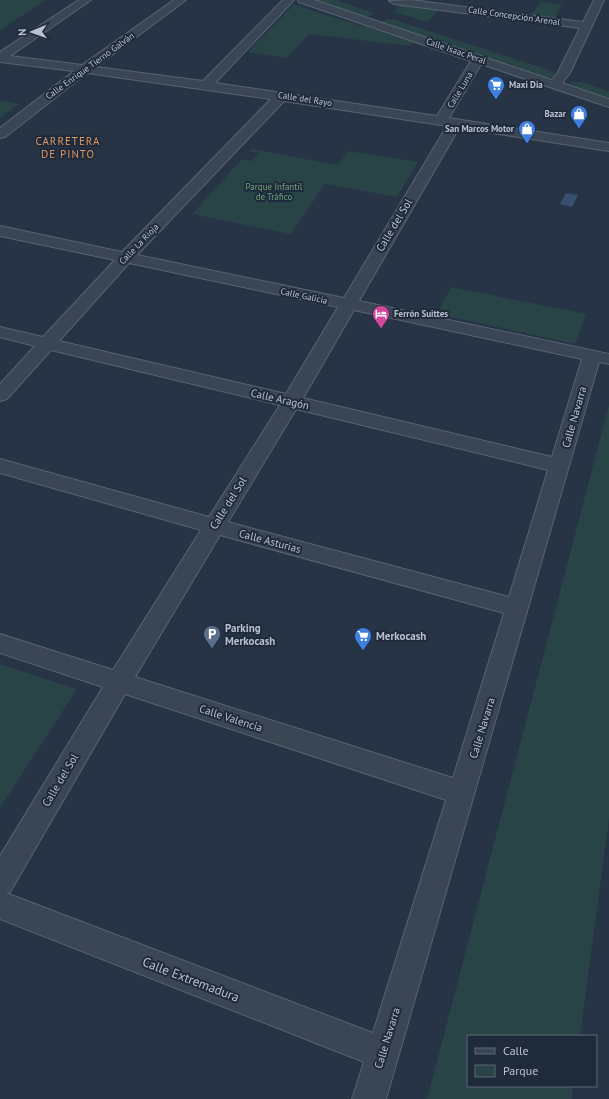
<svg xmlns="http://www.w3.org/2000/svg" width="609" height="1099" viewBox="0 0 609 1099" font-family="'PT Sans',sans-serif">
	<rect width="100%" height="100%" fill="#263446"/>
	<path fill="#284447" d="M0 0H46L0 30Z
		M309 0H336L371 12 373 15 364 17Z
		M540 2 562 5 554 18 532 15Z
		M294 4 325 15 414 41 411 46 309 34 287 58 248 52Z
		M400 5 439 9 428 22 394 12Z
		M387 19 395 20 552 71 555 74 554 76 545 78 381 23 382 21Z
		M571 82H582L609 91V101L569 86Z
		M0 100 19 104 0 118Z
		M251 149 338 165 348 151 418 162 397 197 325 184 291 234 192 214 242 159 252 161 259 153 249 151Z
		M451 287 586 314 575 344 437 314Z
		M609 405V819L580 1036H468V1086H573L572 1099H427Z
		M0 664 77 689 0 808Z"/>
	<path fill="#394f6e" d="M566 193 578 195 572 207 560 204Z"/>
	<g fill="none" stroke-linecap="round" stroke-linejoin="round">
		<defs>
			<path id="minor" d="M79 0H91L10 56 82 65 174 0H186L96 67 203 81 283 0H294L215 83 437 116 471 61 299 2 298 0H314L552 80 558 72 580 28 394 4 389 1 411 0 583 22 594 0H604L570 73 562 83 609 99V107L481 64 449 118 609 143V151L459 128 359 301 609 354V364L599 362 386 1099H352L364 1062 0 919V856L103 687 0 653V634L113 670 201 530 0 473V459L209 517 280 405 51 350 7 399 0 401V384L35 346 0 337V327L43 337 115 260 0 236V226L122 252 271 99 87 73 5 137 0 138V128L74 71 0 62V52ZM284 101 447 126 344 298 137 255ZM129 263 338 307 286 394 59 341ZM354 310 582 359 552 457 303 398ZM296 409 548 470 509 597 228 522ZM220 535 504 613 453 778 135 677ZM125 694 446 800 373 1033 6 893 10 892Z"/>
		</defs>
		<use href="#minor" stroke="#596472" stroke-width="2"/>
		<use href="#minor" fill="#3b4655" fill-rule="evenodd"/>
	</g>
	<defs>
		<symbol id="supermarket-pin" viewBox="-11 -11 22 30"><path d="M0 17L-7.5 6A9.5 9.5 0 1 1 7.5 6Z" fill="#3f7fe0" stroke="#1f2b3b"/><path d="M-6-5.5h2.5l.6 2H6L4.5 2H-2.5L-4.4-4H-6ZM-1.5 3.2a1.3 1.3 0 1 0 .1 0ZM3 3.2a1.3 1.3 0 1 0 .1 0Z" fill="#fff"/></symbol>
		<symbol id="shop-pin" viewBox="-11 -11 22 30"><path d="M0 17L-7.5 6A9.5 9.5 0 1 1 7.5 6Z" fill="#3f7fe0" stroke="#1f2b3b"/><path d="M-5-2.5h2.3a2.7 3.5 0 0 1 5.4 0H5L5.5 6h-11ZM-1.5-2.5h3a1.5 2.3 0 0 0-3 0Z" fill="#fff"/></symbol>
		<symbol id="hotel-pin" viewBox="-11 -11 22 30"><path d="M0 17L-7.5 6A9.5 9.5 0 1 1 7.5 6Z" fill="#d1479c" stroke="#1f2b3b"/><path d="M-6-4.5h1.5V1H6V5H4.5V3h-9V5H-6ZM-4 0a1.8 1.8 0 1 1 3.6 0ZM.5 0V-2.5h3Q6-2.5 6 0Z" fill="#fff"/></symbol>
		<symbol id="parking-pin" viewBox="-11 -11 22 30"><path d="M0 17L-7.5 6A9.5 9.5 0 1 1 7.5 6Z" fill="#5c6f8a" stroke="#1f2b3b"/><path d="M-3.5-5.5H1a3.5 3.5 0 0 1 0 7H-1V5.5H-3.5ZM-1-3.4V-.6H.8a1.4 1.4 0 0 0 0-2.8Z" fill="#fff"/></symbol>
	</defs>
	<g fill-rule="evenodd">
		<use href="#supermarket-pin" x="486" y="75" width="20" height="27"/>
		<use href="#shop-pin" x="569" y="104" width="20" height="27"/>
		<use href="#shop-pin" x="517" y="119" width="20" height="27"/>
		<use href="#hotel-pin" x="371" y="304" width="20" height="27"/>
		<use href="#parking-pin" x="202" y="624" width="20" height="27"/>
		<use href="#supermarket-pin" x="353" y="626" width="20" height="27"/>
	</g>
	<g text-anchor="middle" stroke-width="4" stroke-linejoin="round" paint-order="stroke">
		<g font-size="9" fill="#b9c1ce" stroke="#1f2b3b">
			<text transform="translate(514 16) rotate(8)" y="3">Calle Concepción Arenal</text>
			<text transform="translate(456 51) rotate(19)" y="3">Calle Isaac Peral</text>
			<text transform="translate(90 66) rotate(-36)" y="3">Calle Enrique Tierno Galván</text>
			<text transform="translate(460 90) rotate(-59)" y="3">Calle Luna</text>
			<text transform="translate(305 99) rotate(9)" y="3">Calle del Rayo</text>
			<text transform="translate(139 244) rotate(-46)" y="3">Calle La Rioja</text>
			<text transform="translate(304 296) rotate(12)" y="3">Calle Galicia</text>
		</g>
		<g font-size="9" font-weight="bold" fill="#b9c1ce" stroke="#1f2b3b" text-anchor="start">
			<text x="509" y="88">Maxi Dia</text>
			<text x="566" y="117" text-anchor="end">Bazar</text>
			<text x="514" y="132" text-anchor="end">San Marcos Motor</text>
			<text x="394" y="317">Ferrón Suittes</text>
		</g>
		<g font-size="9" fill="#6ea17a" stroke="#1f2b3b">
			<text x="274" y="190">Parque Infantil<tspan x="274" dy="10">de Tráfico</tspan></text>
		</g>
		<g font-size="11" letter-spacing="1" fill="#de9864" stroke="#1f2b3b">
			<text x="68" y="145">CARRETERA<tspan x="68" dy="13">DE PINTO</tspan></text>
		</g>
		<g font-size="11" fill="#b9c1ce" stroke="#1f2b3b">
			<text transform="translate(394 225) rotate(-59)" y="4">Calle del Sol</text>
			<text transform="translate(280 399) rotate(13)" y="4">Calle Aragón</text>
			<text transform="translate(574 417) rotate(-74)" y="4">Calle Navarra</text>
			<text transform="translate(228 503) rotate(-58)" y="4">Calle del Sol</text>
			<text transform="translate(270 541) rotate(15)" y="4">Calle Asturias</text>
			<text transform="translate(231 718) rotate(18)" y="4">Calle Valencia</text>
			<text transform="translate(482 728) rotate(-73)" y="4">Calle Navarra</text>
			<text transform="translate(60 780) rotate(-59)" y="4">Calle del Sol</text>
			<text transform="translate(387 1038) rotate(-73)" y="4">Calle Navarra</text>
		</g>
		<g font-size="11" font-weight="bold" fill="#b9c1ce" stroke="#1f2b3b" text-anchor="start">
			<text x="225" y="632">Parking<tspan x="225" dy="13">Merkocash</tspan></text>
			<text x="376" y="640">Merkocash</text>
		</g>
		<g font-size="13" fill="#b9c1ce" stroke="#1f2b3b">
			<text transform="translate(191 979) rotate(21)" y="5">Calle Extremadura</text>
		</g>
	</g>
	<rect x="467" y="1035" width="130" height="52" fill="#1f2b3b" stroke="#5d6776"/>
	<rect x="475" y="1048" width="20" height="6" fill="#3b4655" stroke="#5d6776"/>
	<text x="503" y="1055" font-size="12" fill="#b9c1ce">Calle</text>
	<rect x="475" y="1065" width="20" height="12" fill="#284447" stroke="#5d6776"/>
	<text x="503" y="1075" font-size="12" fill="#b9c1ce">Parque</text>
	<g transform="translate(32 32) rotate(268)" stroke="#1f2b3b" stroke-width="3" paint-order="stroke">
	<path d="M0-3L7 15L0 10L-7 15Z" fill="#b9c1ce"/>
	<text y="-6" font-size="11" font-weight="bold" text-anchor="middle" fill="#b9c1ce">N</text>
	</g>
</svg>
